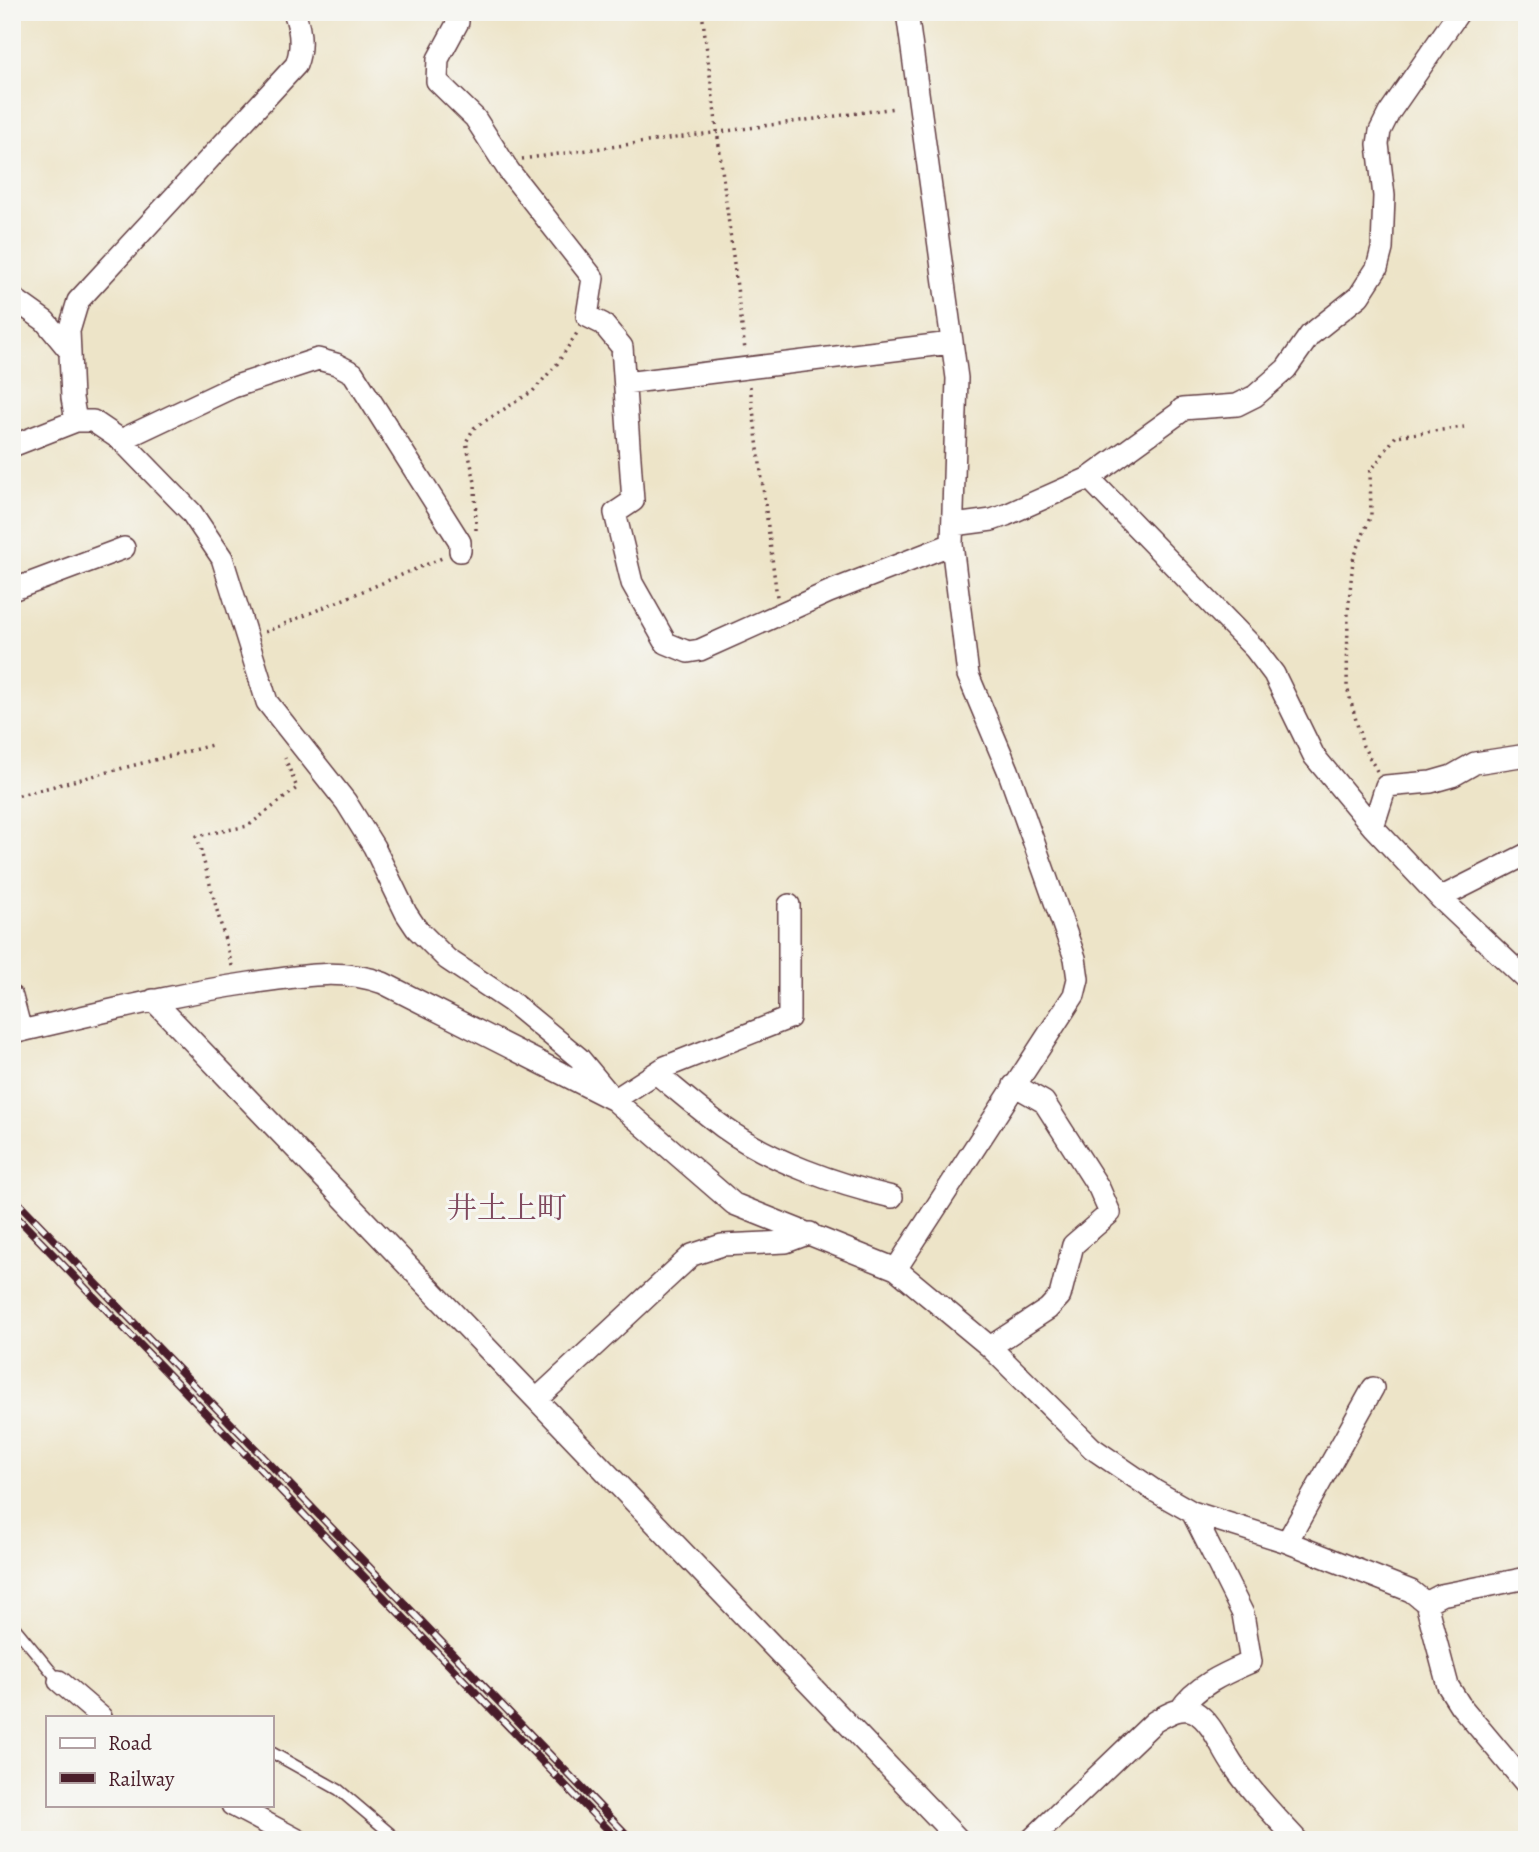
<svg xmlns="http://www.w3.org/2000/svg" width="1539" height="1852" viewBox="0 0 1539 1852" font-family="Alegreya,'Noto Serif JP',serif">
	<rect width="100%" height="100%" fill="#f6f6f2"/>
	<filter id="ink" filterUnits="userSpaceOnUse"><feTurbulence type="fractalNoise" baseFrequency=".0143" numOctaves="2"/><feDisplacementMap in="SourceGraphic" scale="14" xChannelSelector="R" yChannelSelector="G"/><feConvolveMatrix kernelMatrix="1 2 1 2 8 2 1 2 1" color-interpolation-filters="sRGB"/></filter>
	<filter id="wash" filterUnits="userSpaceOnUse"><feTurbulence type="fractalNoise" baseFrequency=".00686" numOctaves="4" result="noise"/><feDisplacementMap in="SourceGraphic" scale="28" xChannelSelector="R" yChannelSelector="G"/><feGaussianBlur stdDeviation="1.57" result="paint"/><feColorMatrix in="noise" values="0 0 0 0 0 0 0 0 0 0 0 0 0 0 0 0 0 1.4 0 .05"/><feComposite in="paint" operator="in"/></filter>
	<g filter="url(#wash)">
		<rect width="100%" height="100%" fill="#ede4c8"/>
	</g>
	<g filter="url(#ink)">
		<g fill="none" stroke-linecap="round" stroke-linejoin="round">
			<defs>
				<path id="service" d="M12 1624 59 1681
					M271 1752 339 1790 398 1840"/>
				<path id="minor" d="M458 12V22L438 59 437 81 475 118 509 171 593 278 587 316 603 324 622 347 633 501 615 513 632 583 666 643 688 652 700 650 829 592 952 544
					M12 302 17 301 45 321 69 350
					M625 383 951 343
					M76 421 72 398 69 331 78 301 296 65C303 47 301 30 294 12
					M121 440 233 387 318 359 336 364 353 373 460 542V551
					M12 446 76 421H93L121 440 191 512 222 558 267 702 346 802 374 847 406 913 416 928 447 959 510 1001 579 1058 614 1100 665 1067 789 1018V905
					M1089 478 1255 649 1274 674 1314 756 1373 827 1440 898 1527 980
					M954 525 992 520 1006 515 1089 478 1179 413 1182 409 1237 405 1255 396 1286 369 1310 335 1359 296 1377 268 1382 249 1384 196 1378 144 1380 131 1389 113 1459 12
					M12 590 124 548
					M1373 827 1386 786 1431 782 1452 776 1475 763 1527 755
					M1440 898 1527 854
					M12 997 21 1031
					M153 1000 959 1840
					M12 1033C92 1015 169 995 250 983 295 977 339 967 383 983L614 1100 734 1204 896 1269 990 1347 1092 1448 1155 1491 1192 1512 1287 1542 1411 1591 1426 1603 1448 1686 1460 1705 1527 1785
					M656 1073C678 1091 700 1110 723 1127 770 1161 836 1184 892 1197
					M896 1269 1074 995 1078 979 1075 958 1008 770 968 675 952 544 957 378 907 12
					M990 1347 1048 1309 1060 1296 1073 1245 1110 1213 1099 1188 1044 1102 1014 1085
					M537 1399 692 1255 722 1245 786 1242 810 1233
					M1287 1542 1373 1388
					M1426 1603 1441 1595 1527 1578
					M59 1681 101 1717
					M1180 1710C1195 1686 1226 1673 1251 1662L1243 1614 1192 1512
					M232 1805 298 1840
					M1031 1840 1154 1722C1166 1715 1181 1705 1195 1712 1213 1723 1221 1748 1233 1765 1251 1792 1275 1816 1297 1840"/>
			</defs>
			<use href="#service" stroke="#623d43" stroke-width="13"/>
			<use href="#minor" stroke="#623d43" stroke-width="24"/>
			<path stroke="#623d43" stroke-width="3.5" stroke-dasharray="2 5" stroke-linecap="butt" d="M702 12 745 350
				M522 159 895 108
				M750 386 777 597
				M476 530 475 482 466 442 474 428 533 391 557 364 577 333
				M265 632 442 558
				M1377 771 1363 746 1347 687 1348 612 1353 560 1371 515 1370 472 1396 436 1464 427
				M12 797 212 745
				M232 966 197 836 248 826 297 788 285 758"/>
			<use href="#service" stroke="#fff" stroke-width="10"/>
			<use href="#minor" stroke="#fff" stroke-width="21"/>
			<defs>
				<path id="rail" d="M12 1196 632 1840
					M12 1212 618 1840"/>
			</defs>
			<use href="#rail" stroke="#4a1f2b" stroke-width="8"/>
			<use href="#rail" stroke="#f6f6f2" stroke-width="5" stroke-dasharray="16" stroke-linecap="butt"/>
		</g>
	</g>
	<g text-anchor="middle" stroke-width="6" stroke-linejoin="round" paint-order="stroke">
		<g font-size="30" fill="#80495e" stroke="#f6f6f2">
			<text x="507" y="1218">井土上町</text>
		</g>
	</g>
	<rect width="1539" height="1852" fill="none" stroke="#f6f6f2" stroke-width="42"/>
	<rect x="46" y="1716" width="228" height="91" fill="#f6f6f2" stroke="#b1a0a2" stroke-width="2"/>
	<rect x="60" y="1738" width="35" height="10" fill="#ffffff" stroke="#b1a0a2" stroke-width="2"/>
	<text x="108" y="1750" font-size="21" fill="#4a1f2b">Road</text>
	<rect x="60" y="1773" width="35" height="10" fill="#4a1f2b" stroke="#b1a0a2" stroke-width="2"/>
	<text x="108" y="1786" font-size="21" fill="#4a1f2b">Railway</text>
</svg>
